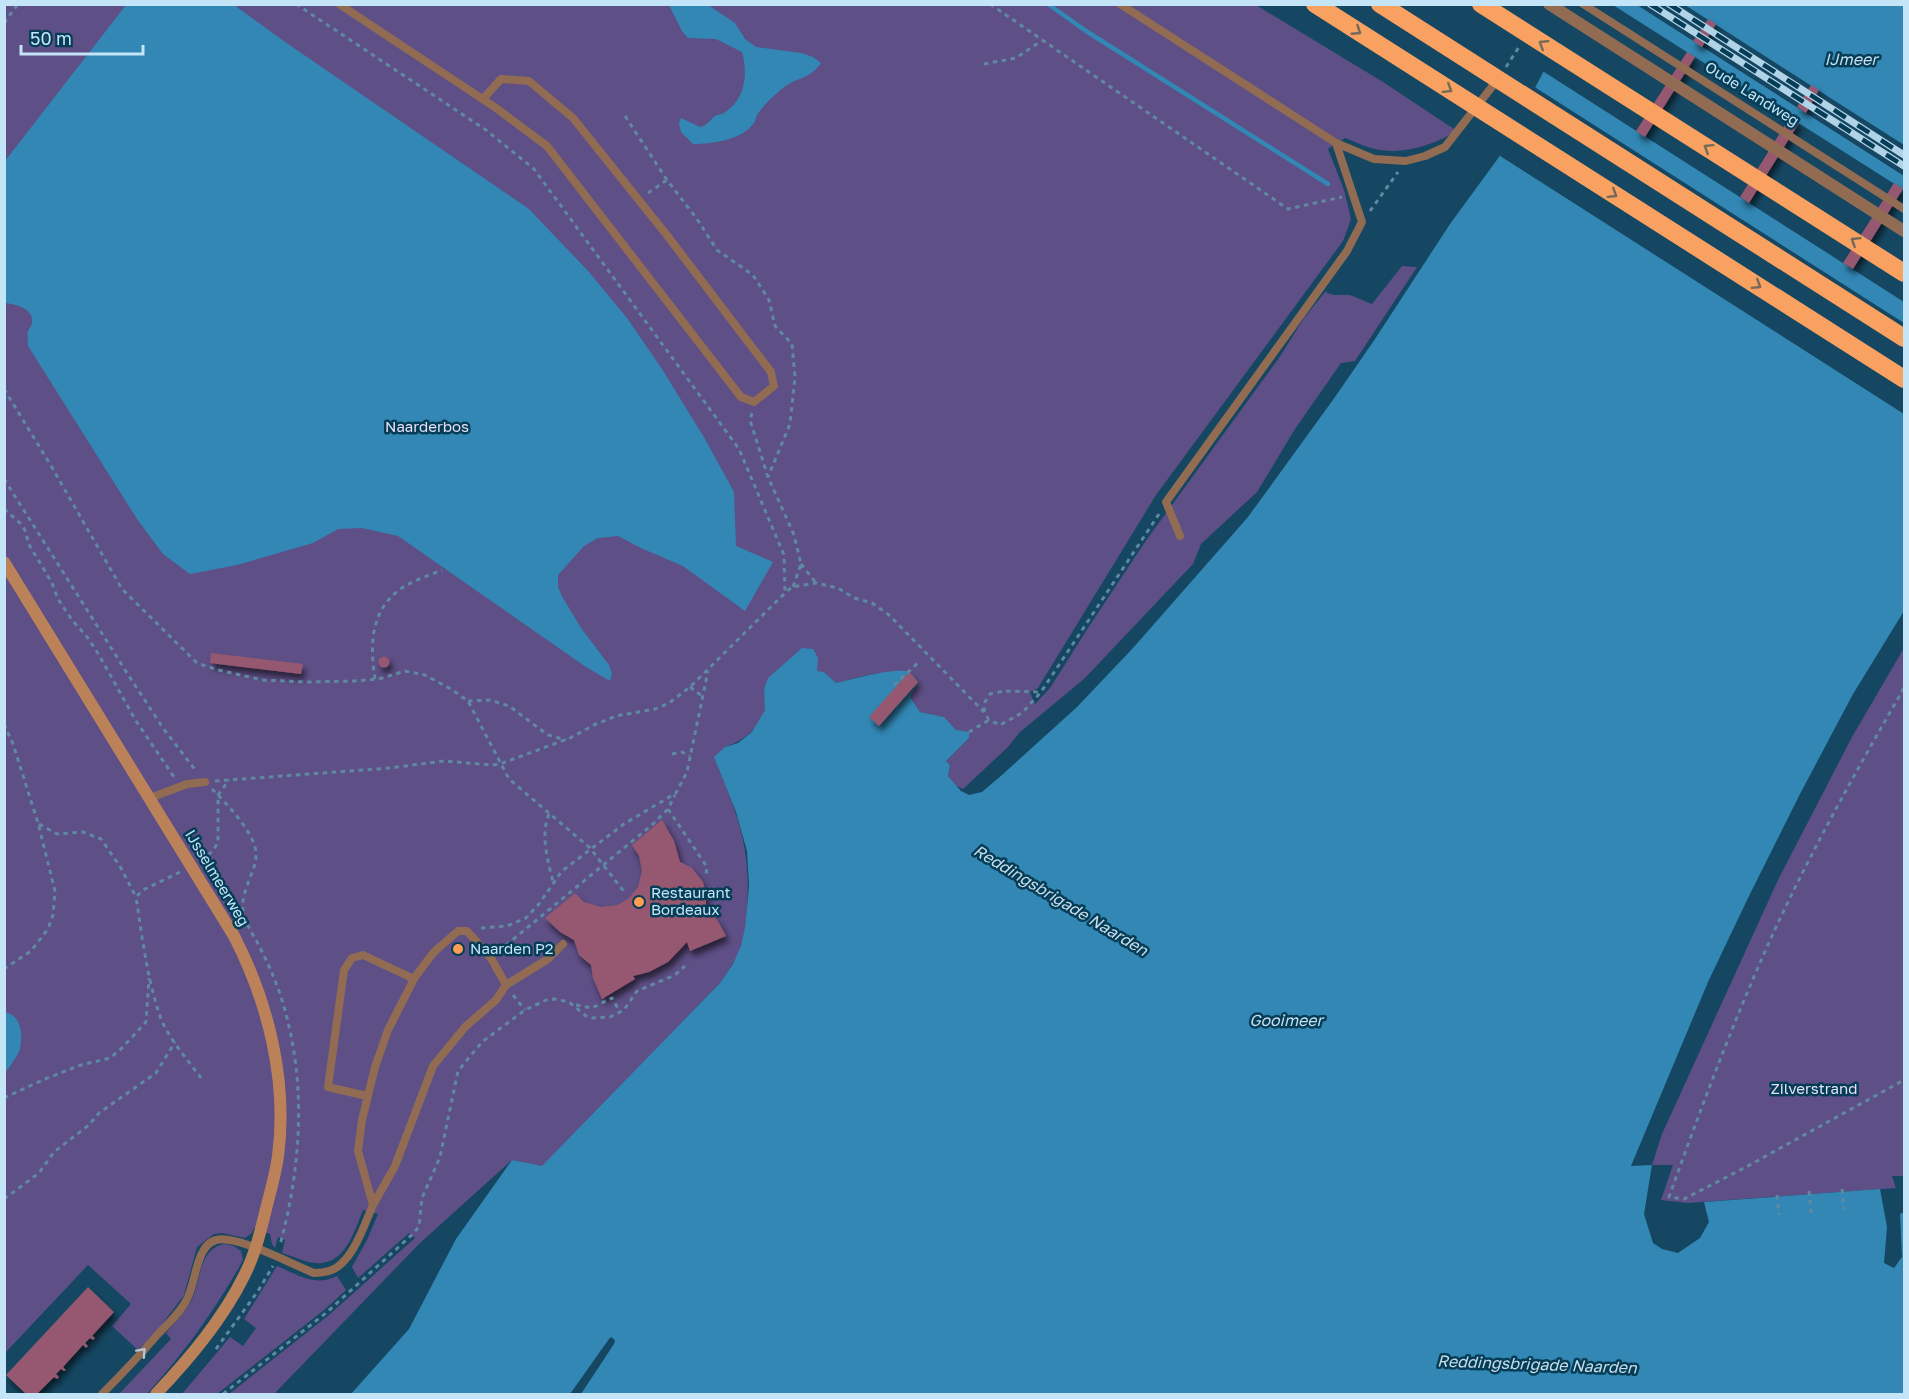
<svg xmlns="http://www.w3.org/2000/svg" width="1909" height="1399" viewBox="0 0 1909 1399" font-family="'Golos Text',sans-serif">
	<defs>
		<filter id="shadow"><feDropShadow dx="3" dy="5.5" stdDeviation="3" flood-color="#0009"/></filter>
	</defs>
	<rect width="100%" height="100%" fill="#154762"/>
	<path fill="#5e4f86" d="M5 5H1256L1383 82 1457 131C1435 144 1407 154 1381 150 1369 149 1356 142 1345 138L1328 149 1344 190 1351 219 1343 241 1156 495 1038 688 1030 692 1035 704 1050 688 1088 628 1145 542 1279 358 1304 318 1325 292 1334 295H1350L1372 304 1402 266 1417 267 1355 361 1341 363 1295 429 1257 492 1201 544 1193 564 1084 679 1020 732 1008 747 963 789 955 785 948 776 950 765 946 761 969 738 956 730 943 717 920 712 910 697 902 671 868 675 836 683 824 672 764 689C764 695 766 702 765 708 763 727 742 742 725 747L718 767C739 818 751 850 747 906 746 920 746 934 741 947 736 960 728 972 720 983L542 1167 512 1160 420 1243 274 1394H229L329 1315 415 1238 409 1233 358 1278 352 1267 367 1240 378 1214 363 1210C354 1233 344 1266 315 1263 304 1262 293 1256 282 1253L285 1240 278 1237 275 1248 272 1244 270 1234 254 1228 252 1233 245 1238 222 1233 214 1234 197 1247 184 1295 160 1327 138 1350 112 1326 131 1304 88 1265 5 1353Z
		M1904 648V1176H1892L1896 1188 1688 1203 1661 1200 1673 1165H1652L1662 1134 1778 880 1852 737Z
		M225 1244 234 1246 241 1251 243 1260C214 1312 186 1350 147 1394H119L171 1339 166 1333C175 1322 186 1312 192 1299 201 1280 199 1248 225 1244Z
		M277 1266C299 1275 314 1287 337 1276L346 1290 324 1310 217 1394H182L230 1337 243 1346 256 1328 244 1319Z"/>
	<path fill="#3287b5" d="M126 5H234L288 44 529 209 589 272 627 318 662 369 705 439 734 492 736 546 773 562 745 611 683 566 643 549 618 536 598 538 584 546 558 575V587L563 598 581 628 609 665 612 674 610 681 586 667 398 536 362 528 338 529 313 543 237 565 190 574 163 554 137 519 28 346C28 341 27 336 28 331 30 327 32 326 32 321 33 308 14 304 5 303V161Z
		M669 5H708L735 23 745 39 756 47 801 53 813 57 821 63C808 81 798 76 783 88 774 95 763 106 757 115 755 119 756 121 753 124 742 140 711 144 693 144L681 132 679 123 681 118 700 127C708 125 709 121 715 116 716 115 723 114 724 113 746 99 748 74 742 52L716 39 688 38 682 31Z
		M1578 5H1904V611L1853 694 1800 794 1748 898 1708 982 1631 1166 1652 1165 1644 1214 1653 1243 1662 1249 1678 1253 1700 1238 1709 1222 1704 1202 1880 1189 1887 1227 1884 1263 1894 1268 1902 1257 1900 1214 1904 1212V1394H351L409 1329 456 1239 512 1160 542 1166 720 983 733 964 741 946 745 928 749 886 747 851 736 812 714 757 725 747 738 743 752 732 765 710 764 689 768 678 802 648 813 649 818 658 817 671 824 672 836 683C850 680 896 667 908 672 912 674 915 679 918 682L910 697 920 712 944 717 956 730 969 732V738L946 761 950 765 948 776 961 791 969 795 982 792 1002 775 1077 707 1133 648 1248 517 1335 397 1375 339 1450 224 1499 157Z
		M5 1012C21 1015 23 1034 20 1048 20 1053 8 1069 5 1073Z"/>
	<path fill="#154762" d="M1575 4 1613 5 1904 190V302L1541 70Z
		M1637 5H1685L1904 145V176Z
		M1533 86 1904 323V414L1497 154Z
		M611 1337 615 1340 614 1344 581 1394H570L609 1339Z"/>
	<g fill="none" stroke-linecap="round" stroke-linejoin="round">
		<path stroke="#3287b5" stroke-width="4.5" d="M1048 4 1086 31 1328 184"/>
	</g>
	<path fill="#95586f" filter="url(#shadow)" d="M1708 19 1716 24 1702 47 1693 41Z
		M1687 52 1695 57 1645 137 1636 131Z
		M1811 85 1819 90 1806 113 1797 107Z
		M1790 117 1799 123 1749 203 1740 197Z
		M1894 183 1903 189 1853 269 1843 263Z
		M211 653 303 664 301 674 210 663Z
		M378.5 662a5.5 5.5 0 1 1 11 0a5.5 5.5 0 1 1-11 0Z
		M909 672 918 682 879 726 869 717Z
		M662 820 674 841 680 862 692 868 703 882 706 893V908L718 921 726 936 690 951 687 942 668 962 649 972 633 976 635 979 602 999 593 978 591 965 579 955 574 940 560 932 545 918 575 893 584 902 601 907 618 905 629 898 638 887 642 871 639 856 632 845Z
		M88 1287 114 1312 92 1336 95 1338 93 1340 90 1338 85 1343 88 1346 86 1348 83 1345 63 1367 66 1370 64 1371 61 1369 56 1374 59 1377 57 1379 54 1377 37 1394H26L6 1375Z"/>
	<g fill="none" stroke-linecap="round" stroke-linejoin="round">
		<path stroke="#5f89a1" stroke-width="3" stroke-dasharray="4.5 4.5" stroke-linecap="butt" d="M296 4 486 130 534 169 739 449 784 555 785 593
			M990 4 1288 209 1342 197
			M4 23 18 4
			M984 64 1016 58 1041 41
			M1506 67 1519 47
			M625 116 667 180 697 219 717 250 753 275 769 300 775 326 792 344 795 377 790 424 768 477
			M648 193 667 180
			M1370 211 1398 172
			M4 389 50 464 122 589 197 663 218 670 263 680 306 682 354 681 379 679 405 671 425 675 451 689 468 701 509 779 590 848 625 893
			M752 413 750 420 768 477 794 535 801 564 793 587
			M4 479 127 673 163 728 196 771
			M4 509 22 525 26 532 28 543 52 583 58 599 72 620 88 638 99 655 136 721 174 777
			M801 564 816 583
			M375 679C370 646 370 612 399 590 411 581 428 576 442 570
			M894 685 919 662
			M690 687 702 696
			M1904 688C1859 766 1815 844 1777 925 1736 1014 1702 1105 1669 1197L1684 1199 1746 1167 1904 1080
			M468 701 490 700 509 706 548 735 566 740
			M984 712 985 702 990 694 1004 691 1040 692
			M4 724 13 744 38 823 55 891 53 915 48 929 31 951 4 969
			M969 732 989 720
			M672 754 682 752 690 756
			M215 781 390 768 444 761 492 765 500 764 570 738 594 725 616 716 655 709 669 703 690 687 785 593 792 587 816 583 838 588 854 598 872 603 889 615 984 712 989 720 1000 725 1022 713 1041 692 1159 514
			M212 789C226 803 258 836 256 856 256 865 251 874 248 883 244 895 240 905 245 918 248 928 255 937 259 946 268 963 275 979 281 997 307 1078 302 1164 280 1245
			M668 809 707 867 706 875
			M549 814C540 835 548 861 553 882
			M39 824 57 834 83 832 101 839 121 868 136 897
			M201 860 213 851 218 842V795L229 780
			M180 872 143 890 136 897C142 936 147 978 160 1016 168 1038 187 1059 201 1078
			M481 928 507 926 526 918 539 904 562 871 624 824 676 793 687 772 708 671
			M499 951 653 824 668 809 675 795
			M513 995 525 1010
			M576 1005 592 1008 612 998 620 1012
			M4 1098 45 1079 81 1065 110 1058 121 1049 146 1022 149 978
			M1842 1189 1844 1209
			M1809 1191 1811 1213
			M1777 1195 1779 1215
			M4 1199 39 1173 54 1152 89 1125 99 1113 156 1073 175 1042
			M216 1349 258 1291 273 1266
			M223 1394 326 1313 414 1233 419 1226 422 1198 440 1157 458 1071 482 1042 525 1010 546 1000 554 999 569 1002 586 1016 593 1018 610 1017 624 1010 637 991 675 975 685 966"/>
		<path stroke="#916c53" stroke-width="8" d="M339 4 496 108 547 146 741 397 754 402 774 386 771 372 666 234 573 118 529 81 501 79 483 99
			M1120 4 1336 143 1374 159 1406 161 1425 156 1445 147 1498 79
			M1583 4 1904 209
			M1180 536 1166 502 1347 251 1362 222 1336 143
			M150 798 187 784 205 782
			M506 985 491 958 467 931H458L434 952 415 977 388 1030 375 1067 362 1120 358 1151 373 1205 395 1166 433 1066 465 1027 496 1000 506 985 548 959 563 944
			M367 1096 328 1087 344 970 352 958 363 955 414 979
			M102 1394C121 1375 140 1355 158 1334 168 1324 181 1312 187 1299 196 1283 196 1245 216 1240 236 1234 293 1265 314 1273 324 1273 334 1271 341 1264 356 1251 365 1223 373 1205"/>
		<path stroke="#916c53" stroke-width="12" d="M1549 4 1904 231"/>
		<path stroke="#bb8259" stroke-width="12" d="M4 562 234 936C268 1002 288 1081 278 1156 276 1172 271 1189 267 1205 261 1229 256 1252 245 1274 223 1319 190 1358 156 1394"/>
		<path stroke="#f9a160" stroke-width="18" d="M1315 4 1904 379
			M1380 4 1904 338
			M1481 4 1904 273"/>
		<defs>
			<path id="rail" d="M1650 4 1904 166
				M1669 4 1904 155"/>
		</defs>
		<use href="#rail" stroke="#b1d3e8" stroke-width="7"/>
		<use href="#rail" stroke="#063d56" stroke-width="4.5" stroke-dasharray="14" stroke-linecap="butt"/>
	</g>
	<defs><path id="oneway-chevron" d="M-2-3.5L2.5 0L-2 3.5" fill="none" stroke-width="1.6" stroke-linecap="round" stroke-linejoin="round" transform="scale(1.5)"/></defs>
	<g stroke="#736a5a">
		<use href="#oneway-chevron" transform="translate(1357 31) rotate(33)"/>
		<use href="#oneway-chevron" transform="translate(1543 44) rotate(-148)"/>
		<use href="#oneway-chevron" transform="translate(1448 89) rotate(32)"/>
		<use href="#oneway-chevron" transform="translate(1708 148) rotate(-148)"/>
		<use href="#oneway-chevron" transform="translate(1613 194) rotate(32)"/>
		<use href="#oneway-chevron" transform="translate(1855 241) rotate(-148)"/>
		<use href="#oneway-chevron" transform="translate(1757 285) rotate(32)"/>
	</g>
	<use stroke="#b7c6cf" href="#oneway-chevron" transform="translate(142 1352) rotate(-47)"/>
	<g fill="#fd9d54" stroke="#063d56" stroke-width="2">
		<circle cx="639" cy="902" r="6"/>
		<circle cx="458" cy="949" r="6"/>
	</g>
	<g text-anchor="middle" stroke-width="5" stroke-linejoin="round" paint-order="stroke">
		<g font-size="15" fill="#c4e4f8" stroke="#063d56">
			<text transform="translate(1752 94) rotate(32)" y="5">Oude Landweg</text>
			<text transform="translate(217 878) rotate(59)" y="5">IJsselmeerweg</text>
		</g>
		<g font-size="15" fill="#e5e0f7" stroke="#063d56">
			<text x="427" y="432">Naarderbos</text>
			<text x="1814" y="1094">Zilverstrand</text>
		</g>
		<g font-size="15" fill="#c4e4f8" stroke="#063d56" text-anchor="start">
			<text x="651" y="898">Restaurant<tspan x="651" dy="17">Bordeaux</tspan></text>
			<text x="470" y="954">Naarden P2</text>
		</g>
		<g font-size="16" font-style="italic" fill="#c6deed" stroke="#063d56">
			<text x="1851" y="65">IJmeer</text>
			<text transform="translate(1061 900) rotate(31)" y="6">Reddingsbrigade Naarden</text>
			<text x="1286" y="1026">Gooimeer</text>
			<text transform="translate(1537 1364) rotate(2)" y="6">Reddingsbrigade Naarden</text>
		</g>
	</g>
	<rect width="1909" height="1399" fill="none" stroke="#c4e4f8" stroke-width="12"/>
	<path d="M21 45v9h122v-9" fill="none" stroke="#c4e4f8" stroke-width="3"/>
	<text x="30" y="45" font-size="18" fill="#c4e4f8" stroke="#063d56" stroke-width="4.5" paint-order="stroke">50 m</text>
</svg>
